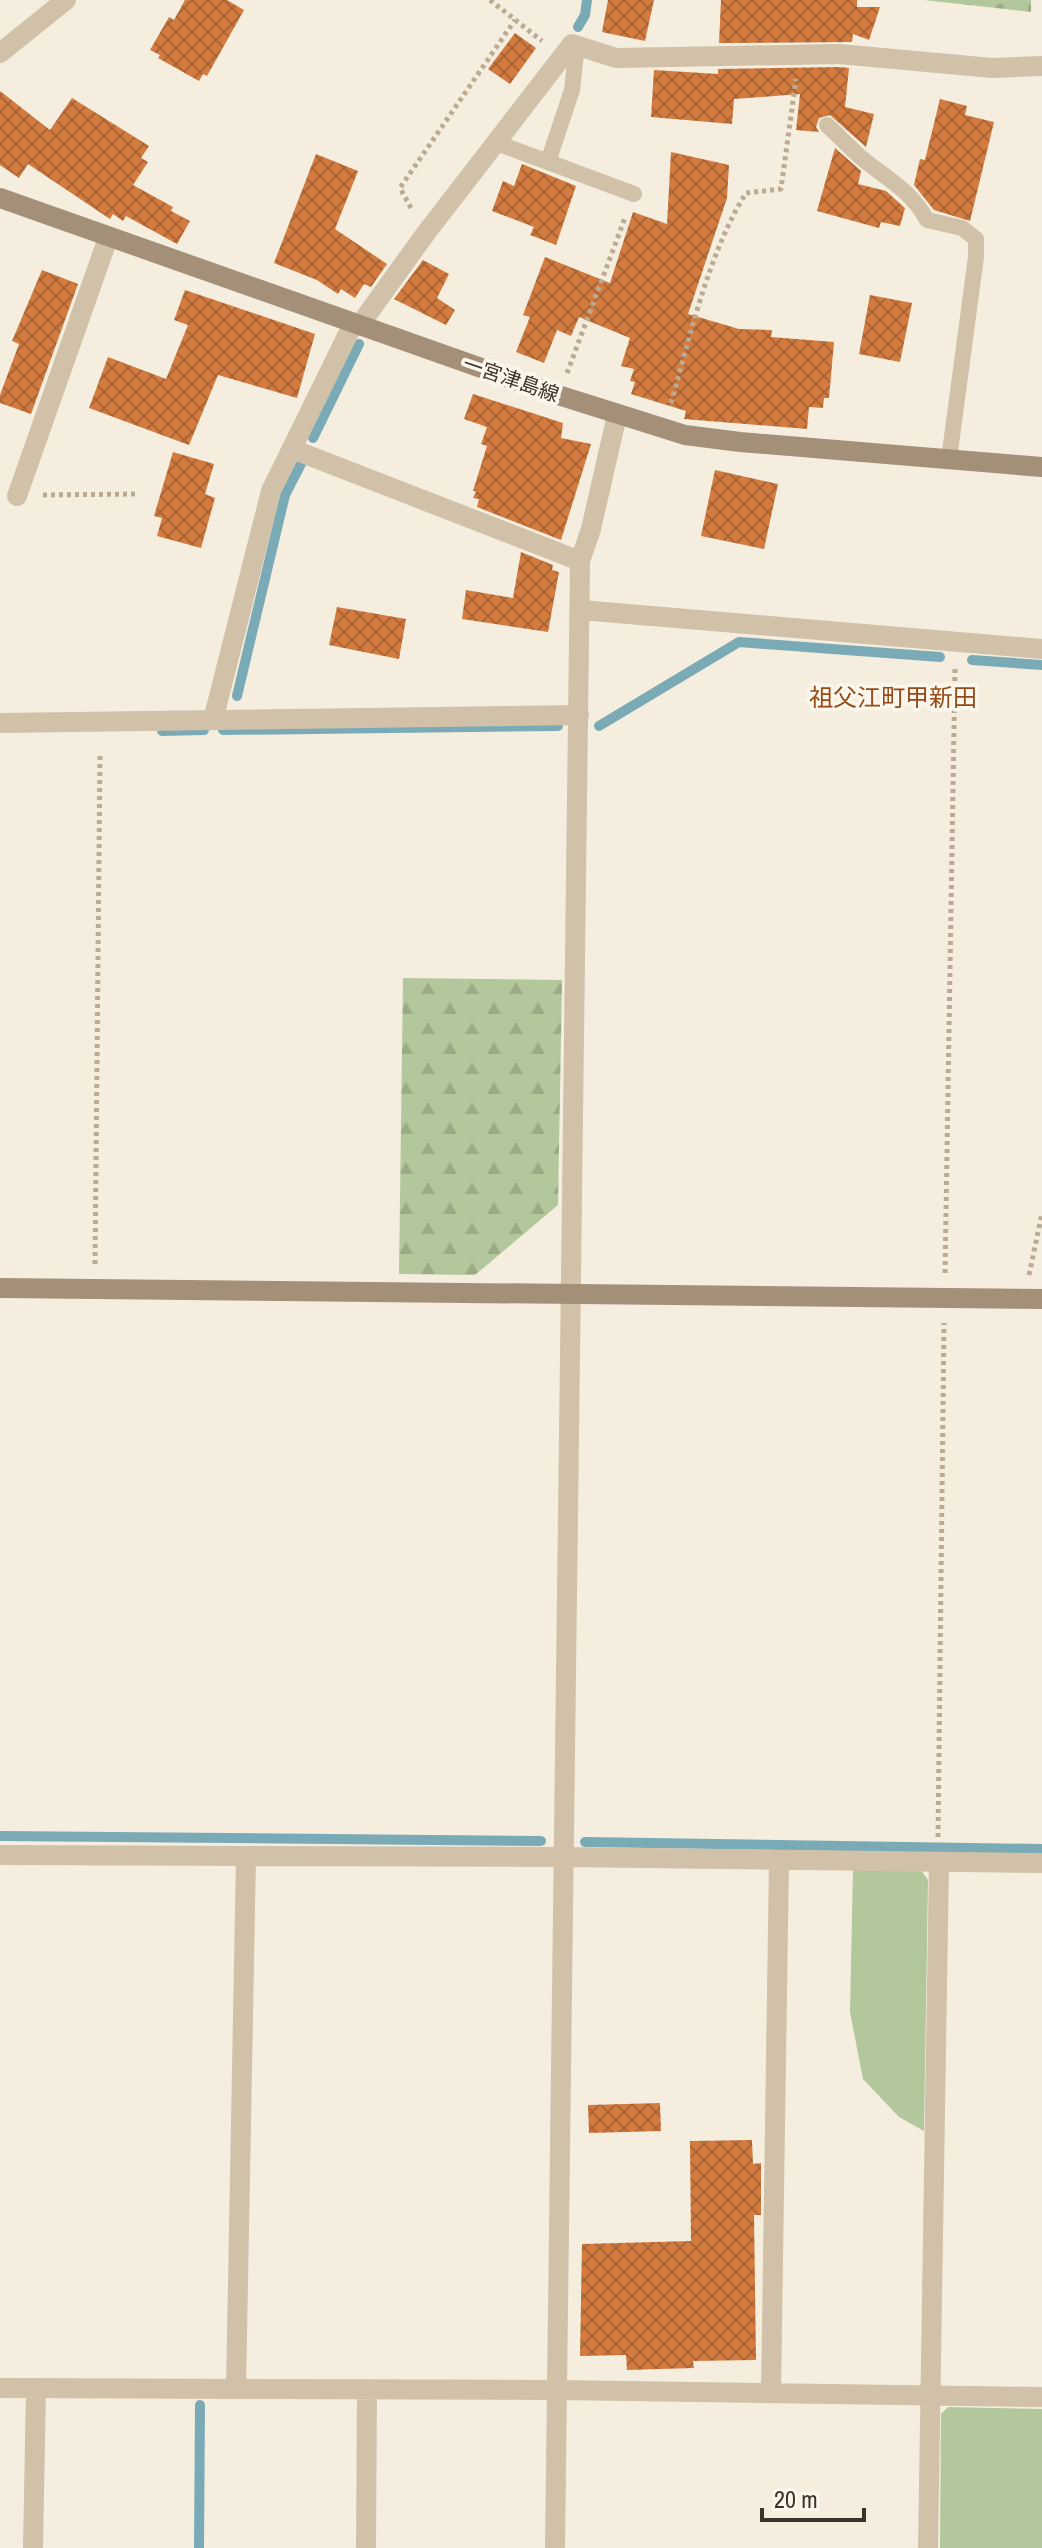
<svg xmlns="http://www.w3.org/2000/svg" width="1042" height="2548" viewBox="0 0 1042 2548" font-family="'Archivo Narrow','Noto Sans JP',sans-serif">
	<defs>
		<pattern id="forest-firs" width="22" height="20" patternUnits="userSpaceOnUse" patternTransform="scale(2)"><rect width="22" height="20" fill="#b2c79c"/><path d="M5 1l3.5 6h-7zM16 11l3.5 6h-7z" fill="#9aab86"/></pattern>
		<pattern id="cemetery-stones" width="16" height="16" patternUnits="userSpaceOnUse" patternTransform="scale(2)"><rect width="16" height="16" fill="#b2c79c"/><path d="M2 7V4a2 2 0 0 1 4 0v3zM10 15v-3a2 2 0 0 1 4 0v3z" fill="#9aab86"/></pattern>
		<pattern id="building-cross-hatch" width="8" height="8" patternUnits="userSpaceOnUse" patternTransform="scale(2)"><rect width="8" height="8" fill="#d37b3f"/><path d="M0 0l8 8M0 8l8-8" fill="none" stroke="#ac6535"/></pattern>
	</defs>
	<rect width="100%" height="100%" fill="#f5eedf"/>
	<path fill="#b2c79c" d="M853 1869 921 1870 928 1880 924 2131 899 2117 863 2079 850 2012Z
		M948 2407 1042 2409V2548H940L941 2414Z"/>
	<path fill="url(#forest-firs)" d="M403 978 562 980 558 1205 475 1275 399 1274Z"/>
	<path fill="url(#cemetery-stones)" d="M925 0H1031V12L924 0Z"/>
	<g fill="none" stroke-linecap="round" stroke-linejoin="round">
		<path stroke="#7aaab6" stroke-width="10" d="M578 27 585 15 587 0
			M313 438 359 344
			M972 660 1042 665
			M237 696 285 495 301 464
			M599 726 739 642 940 657
			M223 730 558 726
			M162 731 204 730
			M0 1836 541 1841
			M585 1842 1042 1849
			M199 2548 200 2405"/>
	</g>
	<path fill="url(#building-cross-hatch)" d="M185 0H227L244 10 207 76 203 74 199 81 158 58 160 55 150 50 169 17 174 20Z
		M608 0H654L645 41 602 32Z
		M721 0H857V7H880L869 40 853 34 852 42 719 43Z
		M515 33 536 48 510 84 488 69Z
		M839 67 849 68 845 107 874 114 866 147 830 115 819 118 816 127 819 132 796 130 800 94 734 99 732 124 651 117 654 70 718 74V69Z
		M0 91 50 130 72 98 149 146 141 158 148 162 133 185 173 207 171 211 190 221 177 244 126 216 123 221 113 214 110 219 28 164 19 178 0 165Z
		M940 99 967 106 965 115 994 122 970 221 934 210 914 185 920 159 925 160Z
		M835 148 861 171 858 184 886 191 905 208 900 226 881 222 879 228 817 211Z
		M671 152 729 165 727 198 688 314 739 329 772 330 771 337 834 342 829 398H824L823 408 809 407 807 429 684 419 686 411 631 394 635 382 630 381 634 369 621 366 630 338 579 317 571 336 557 330 544 363 516 352 530 317 523 315 545 257 610 283 633 212 667 224Z
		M316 154 358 171 335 229 387 264 371 287 364 284 355 298 341 289 338 294 317 280 274 263Z
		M522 164 576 186 556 245 530 235 534 227 492 211 503 181 514 186Z
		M423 260 449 274 437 298 455 310 446 325 394 299Z
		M42 270 78 284 31 414 0 403V395L19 344 12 341Z
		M185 290 315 334 297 398 218 375 189 445 89 408 108 357 166 379 188 325 174 320Z
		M870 295 912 303 900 362 859 354Z
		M473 394 563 423 561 438 591 444 561 540 477 507 479 499 473 498 476 491H473L487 446 481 444 487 427 464 419Z
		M173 452 214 464 205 494 215 498 201 548 157 536 162 518 154 516Z
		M715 470 778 484 764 549 701 536Z
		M521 552 553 565 552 570 559 572 548 632 462 619 466 590 513 598Z
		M337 607 406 619 399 659 329 645Z
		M660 2103 661 2131 589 2133 588 2105Z
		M752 2140 753 2164 761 2163V2215H754L756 2360 693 2361 694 2368 627 2370 626 2355 580 2356 582 2244 691 2241 690 2141Z"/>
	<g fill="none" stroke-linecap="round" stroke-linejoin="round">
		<path stroke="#bcab92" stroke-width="5" stroke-dasharray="4 4" stroke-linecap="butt" d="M490 0 542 41
			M411 208 400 188 515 20
			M567 373 625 218
			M671 403C690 336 709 252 746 193L781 189 796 79
			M43 495 138 494
			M95 1264 100 753
			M945 1273 955 667
			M1029 1275 1042 1213
			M938 1837 944 1323"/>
		<path stroke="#d0c1a8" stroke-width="16" d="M827 125C839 136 851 149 864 160 888 179 912 192 927 220L962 228 976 239V257L949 459
			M497 143 634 194
			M548 162 572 90 577 45"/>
		<path stroke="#d0c1a8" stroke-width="20" d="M0 53 66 0
			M359 326 426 233 572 44 616 58 839 54 992 68 1042 66
			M292 449 580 561
			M17 496 108 238
			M581 610 1042 649
			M213 720 271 491 353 324
			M0 723 579 715
			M0 1855 563 1857 1042 1863
			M0 2388 557 2390 1042 2397
			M236 2389 246 1856
			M771 2393 779 1860
			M33 2548 36 2388
			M366 2548 367 2389
			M555 2548 580 561 591 529 617 415
			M928 2548 939 1862"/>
		<path stroke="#a49079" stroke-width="20" d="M0 198 558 395 685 435 740 442 1042 467
			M0 1288 1042 1299"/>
	</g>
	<g text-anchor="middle" stroke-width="7" stroke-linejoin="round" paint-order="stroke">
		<g font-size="20" fill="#3c3229" stroke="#fcf7ec">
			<text transform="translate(511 379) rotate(19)" y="7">一宮津島線</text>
		</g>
		<g font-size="24" fill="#954a18" stroke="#fcf7ec">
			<text x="893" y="706">祖父江町甲新田</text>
		</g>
	</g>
	<path d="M762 2508v12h102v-12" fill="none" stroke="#3c3229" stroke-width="4"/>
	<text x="774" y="2508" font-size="24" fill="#3c3229" stroke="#fcf7ec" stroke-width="6" paint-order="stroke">20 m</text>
</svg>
